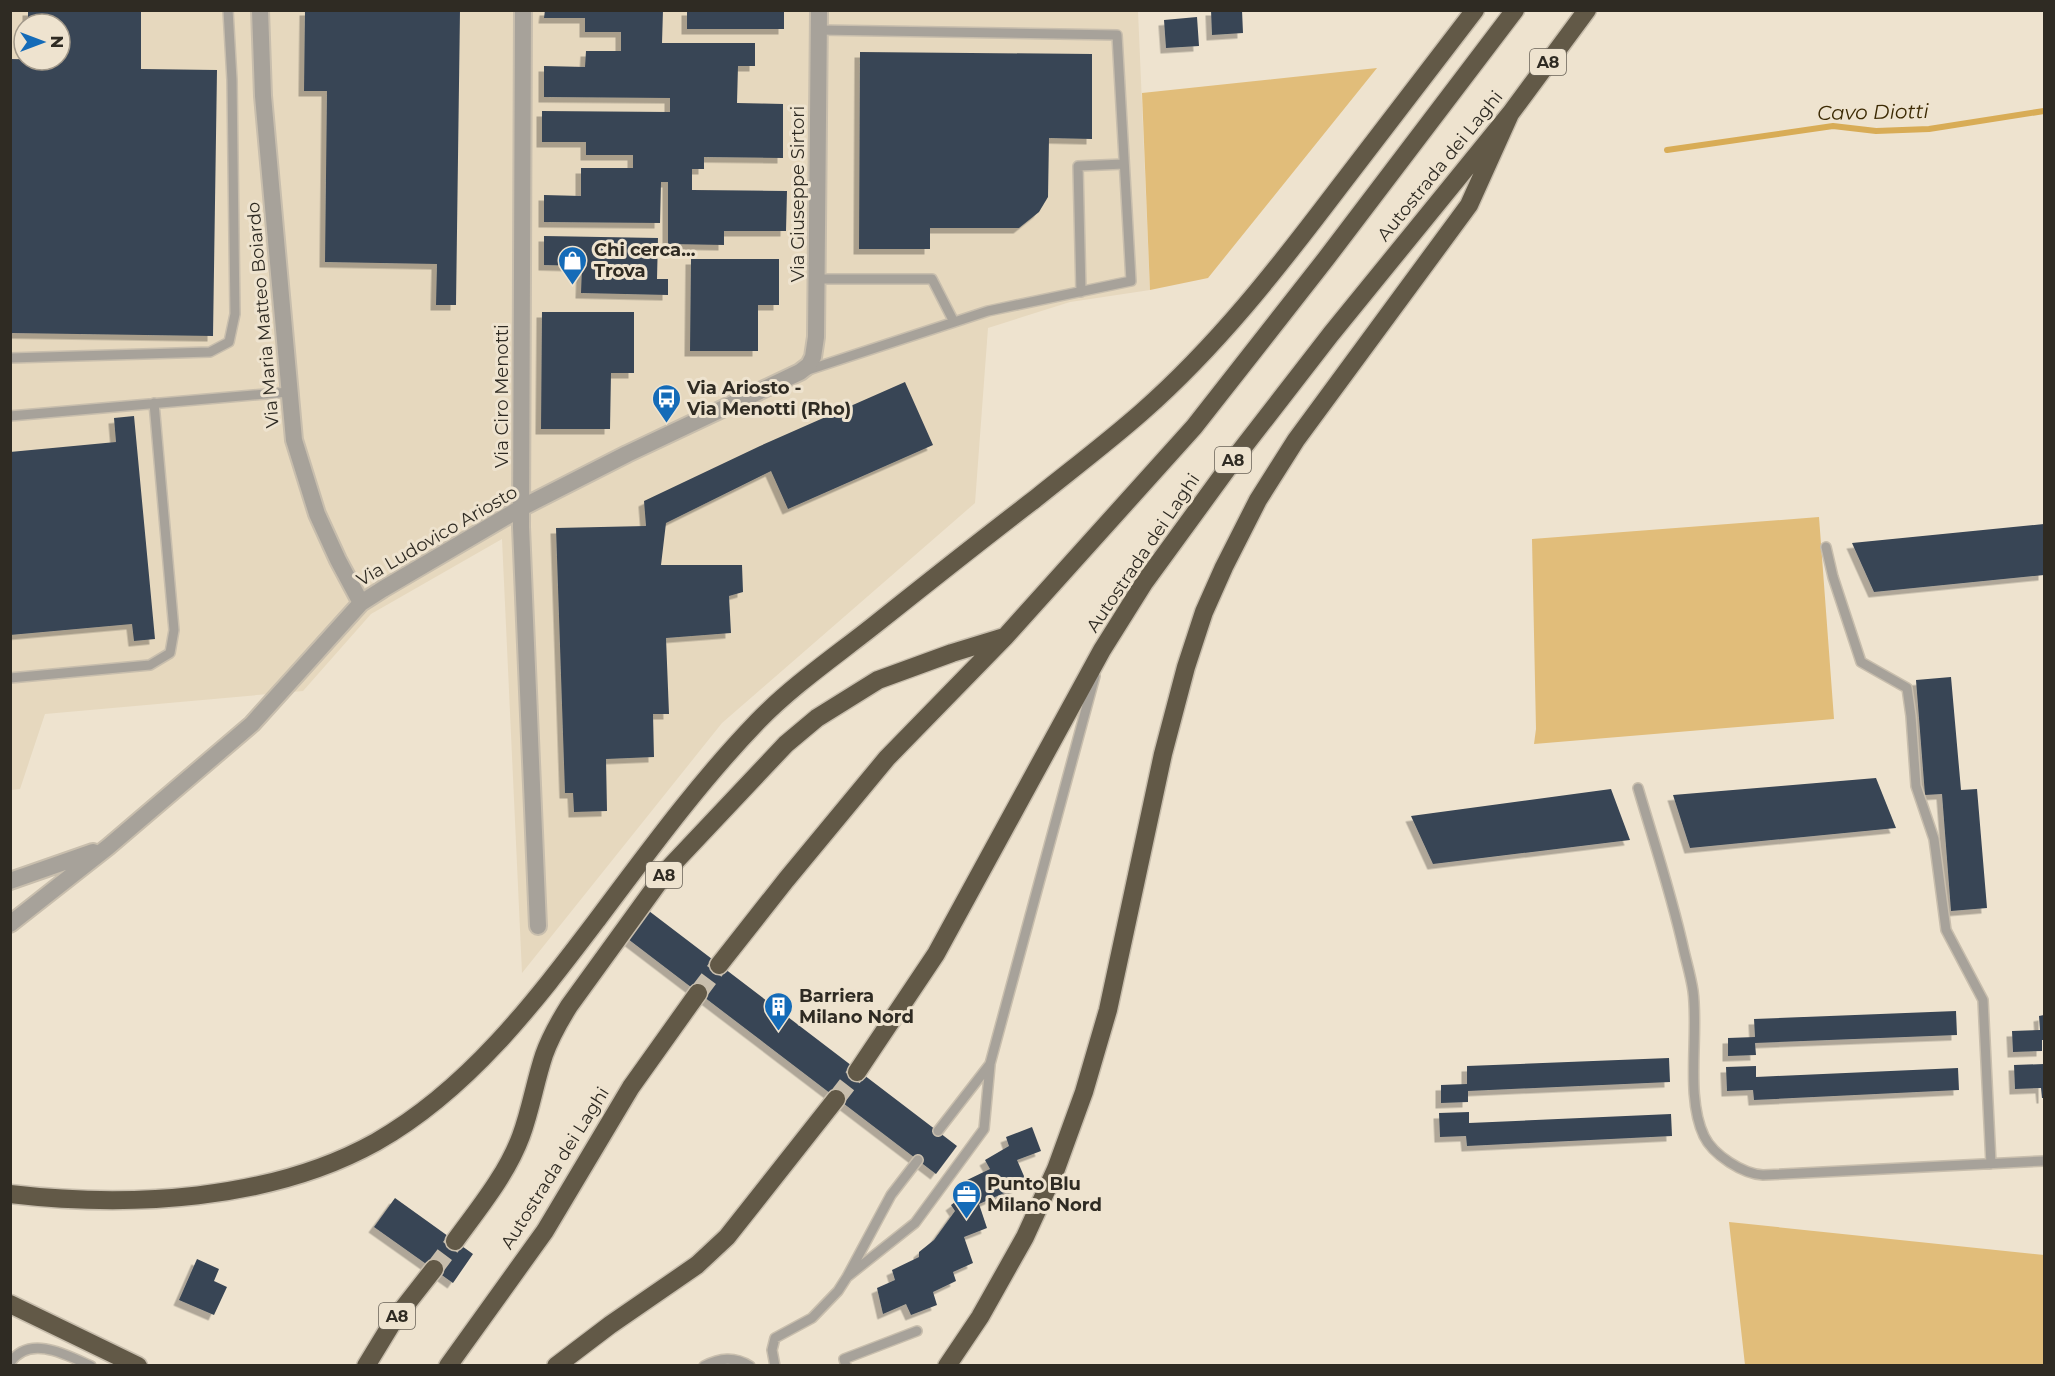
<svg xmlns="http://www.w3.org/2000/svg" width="2055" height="1376" viewBox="0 0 2055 1376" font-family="Montserrat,sans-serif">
	<defs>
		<filter id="shadow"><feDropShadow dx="-5.5" dy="5.5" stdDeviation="0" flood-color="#0004"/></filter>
	</defs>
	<rect width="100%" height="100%" fill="#eee3cf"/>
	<path fill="#e6d8be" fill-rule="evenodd" d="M11 11H1138L1150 290 1070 302 988 328 975 503 722 723 522 973 502 539 371 614 303 691 45 714 20 789 11 790ZM24 24H60V60H24Z"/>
	<path fill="#e1bd7a" d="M1377 68 1208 278 1150 290 1142 93Z
		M1819 517 1834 719 1534 744 1536 729 1532 539Z
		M1729 1222 2044 1255V1365H1745Z"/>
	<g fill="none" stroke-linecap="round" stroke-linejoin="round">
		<path stroke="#d8ac56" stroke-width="6" d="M1667 150 1833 126 1876 131 1929 129 2044 111"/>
	</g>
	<path fill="#394554" filter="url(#shadow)" d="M28 10H141V69L217 70 213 336 10 333V59L60 60V24H28Z
		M305 10H460L456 305H436L437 264 325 262 327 91H304Z
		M545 10H663L662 43H755V66H738L737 103 783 104V158L704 157V169H692V190L787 191 786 231H724V245L668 244V182H661L660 223 544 222V195L581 196V168H633V155H586V142H542V111L670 112V98L544 97V66L585 67 586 51H621V32H585V18H544Z
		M687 10H784V29H687Z
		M1211 10H1242L1243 33 1212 35Z
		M1197 17 1199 46 1166 48 1164 20Z
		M860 52 1092 54V139L1049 138 1048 197 1039 212 1019 228H930V249H859Z
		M544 236 658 238 657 279H668V295L581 293 582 266 544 265Z
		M691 259H779V305H758V351H690Z
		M542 312H634V373H611L610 429H541Z
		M905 382 933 445 788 509 771 471 666 523 661 565H742L743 592 729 596 731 633 666 638 669 714H653L654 757 606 759 607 811 574 812 573 793H565L556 528 646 526 644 501 760 446Z
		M134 416 155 639 134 641 132 624 10 635V452L116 442 114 418Z
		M2044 524V575L1874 592 1852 543Z
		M1951 677 1961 790 1977 789 1987 908 1951 911 1942 794 1925 795 1916 680Z
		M1876 778 1896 828 1690 848 1673 795Z
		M1611 789 1630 840 1433 864 1411 816Z
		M649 911 957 1146 936 1174 628 939Z
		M1956 1011 1957 1035 1755 1043 1756 1055 1728 1056V1038L1755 1037 1754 1019Z
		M2044 1015V1040H2042V1051L2013 1052 2012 1031 2040 1030 2039 1016Z
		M1669 1058 1670 1082 1468 1091V1102L1441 1103V1085L1467 1084V1066Z
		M2044 1064V1098H2042L2041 1088 2015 1089 2014 1065Z
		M1756 1066V1077L1958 1068 1959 1090 1754 1100 1753 1090 1727 1091 1726 1067Z
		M1469 1112V1123L1671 1114 1672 1136 1467 1146 1466 1136 1440 1137 1439 1113Z
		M1032 1127 1041 1151 1017 1160 1027 1183 979 1204 987 1228 964 1237 973 1263 953 1272 956 1281 933 1292 937 1305 911 1315 906 1304 883 1314 877 1288 895 1280 892 1270 919 1257V1252L934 1240 955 1211 951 1205 970 1191 965 1181 990 1169 985 1160 1009 1146 1006 1137Z
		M395 1198 473 1254 453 1283 374 1227Z
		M197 1259 219 1269 214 1281 227 1287 214 1315 179 1300Z"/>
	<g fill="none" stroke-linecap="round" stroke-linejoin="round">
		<path stroke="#c8bead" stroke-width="18" stroke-dasharray="18 9" stroke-linecap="butt" d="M698 993 719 965
			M836 1099 857 1072
			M434 1269 455 1241"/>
		<defs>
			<path id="service" d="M817 279H932L954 322
				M1081 292 1078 166 1124 164
				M10 358 210 352 229 342 235 314 232 80 228 10
				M808 370 988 311 1131 281 1117 35 819 30
				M10 416 289 392
				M1826 547 1833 577 1861 662 1907 688 1911 716 1916 786 1934 839 1946 930 1983 1000 1991 1164
				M10 678 150 665 170 653 174 630 154 403
				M1638 788C1654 842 1672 896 1684 951 1687 964 1691 977 1693 991 1699 1035 1685 1096 1704 1136 1713 1155 1743 1174 1763 1175L2044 1161
				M938 1131 990 1064 1095 676
				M847 1277 915 1223 984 1129 990 1065
				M10 1363C29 1334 67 1355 91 1366
				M704 1366C720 1358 734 1356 750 1366
				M775 1366 772 1350 775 1338 812 1318 838 1291 847 1277 891 1195 918 1160
				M846 1366 844 1359 917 1331"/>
			<path id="minor" d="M260 10 263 96 294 440 317 514 338 560 361 603
				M523 10 521 527 538 926
				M10 881 93 852
				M10 924 108 847 252 724 361 603 383 589 521 508 627 454 800 372 809 365 813 357 816 337 819 10"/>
			<path id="motorway" d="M719 965 786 880 887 758 1005 637 1194 427 1325 260 1515 10
				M857 1072 936 954 1102 650 1144 583 1238 454 1331 334 1510 114 1587 10
				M10 1194C129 1208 270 1201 376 1142 468 1090 534 1003 597 920 648 852 699 782 758 721 792 686 834 657 872 627 926 584 980 541 1035 499 1071 470 1108 442 1142 412 1217 346 1277 269 1337 190 1383 130 1429 70 1475 10
				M455 1241C479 1208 507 1174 521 1136 531 1109 535 1082 544 1055 550 1038 559 1022 569 1006L669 868 786 744 817 718 878 680 952 653 1004 637
				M10 1304 138 1366
				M366 1366 394 1320 434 1269
				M448 1366 545 1231 631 1087 698 993
				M556 1366 610 1325 697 1265 727 1237 836 1099
				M947 1366 980 1317 1025 1237 1056 1169 1084 1092 1108 1010 1163 754 1186 667 1204 612 1224 567 1258 500 1296 440 1469 205 1510 114"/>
		</defs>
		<use href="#service" stroke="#c8bead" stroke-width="12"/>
		<use href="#minor" stroke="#c8bead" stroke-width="20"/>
		<use href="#motorway" stroke="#c8bead" stroke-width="21"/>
		<use href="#service" stroke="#a7a29a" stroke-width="9"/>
		<use href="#minor" stroke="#a7a29a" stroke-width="16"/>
		<use href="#motorway" stroke="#625947" stroke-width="18"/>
	</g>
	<defs>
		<symbol id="shop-pin" viewBox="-11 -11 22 30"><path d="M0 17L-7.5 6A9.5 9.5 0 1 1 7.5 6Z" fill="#146bb8" stroke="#eee3cf"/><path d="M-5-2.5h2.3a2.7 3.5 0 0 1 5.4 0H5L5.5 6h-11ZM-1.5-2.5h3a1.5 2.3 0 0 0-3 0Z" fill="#fff"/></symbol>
		<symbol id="bus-pin" viewBox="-11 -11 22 30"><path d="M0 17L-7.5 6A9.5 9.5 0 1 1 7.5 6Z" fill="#146bb8" stroke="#eee3cf"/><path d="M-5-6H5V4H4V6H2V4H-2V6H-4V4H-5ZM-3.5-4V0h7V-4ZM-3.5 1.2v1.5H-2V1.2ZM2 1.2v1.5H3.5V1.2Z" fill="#fff"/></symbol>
		<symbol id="building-pin" viewBox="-11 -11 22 30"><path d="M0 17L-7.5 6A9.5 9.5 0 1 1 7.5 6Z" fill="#146bb8" stroke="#eee3cf"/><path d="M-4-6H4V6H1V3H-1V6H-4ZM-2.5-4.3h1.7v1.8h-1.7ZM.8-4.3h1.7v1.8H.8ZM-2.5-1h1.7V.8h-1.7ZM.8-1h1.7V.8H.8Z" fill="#fff"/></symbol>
		<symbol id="office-pin" viewBox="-11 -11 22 30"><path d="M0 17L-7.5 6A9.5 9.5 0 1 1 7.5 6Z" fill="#146bb8" stroke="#eee3cf"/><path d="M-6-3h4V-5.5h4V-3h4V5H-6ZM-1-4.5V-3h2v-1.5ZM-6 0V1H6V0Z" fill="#fff"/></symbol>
	</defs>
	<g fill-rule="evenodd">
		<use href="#shop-pin" x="556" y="244" width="33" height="45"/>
		<use href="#bus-pin" x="650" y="382" width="33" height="45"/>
		<use href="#building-pin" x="762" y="990" width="33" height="45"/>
		<use href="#office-pin" x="950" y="1178" width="33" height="45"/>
	</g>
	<g text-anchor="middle" stroke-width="6" stroke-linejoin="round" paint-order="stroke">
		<g fill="#eee3cf" stroke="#686257" stroke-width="1.5">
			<rect x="1530" y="49" width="36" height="26" rx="4.5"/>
			<rect x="1215" y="447" width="36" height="26" rx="4.5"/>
			<rect x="646" y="862" width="36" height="26" rx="4.5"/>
			<rect x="379" y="1303" width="36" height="26" rx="4.5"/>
		</g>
		<g font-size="16" font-weight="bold" fill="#2f2b23">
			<text x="1548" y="68">A8</text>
			<text x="1233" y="466">A8</text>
			<text x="664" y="881">A8</text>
			<text x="397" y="1322">A8</text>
		</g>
		<g font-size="18" fill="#2f2b23" stroke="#eee3cf">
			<text transform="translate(1440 166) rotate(-51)" y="6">Autostrada dei Laghi</text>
			<text transform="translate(798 194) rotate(-90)" y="6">Via Giuseppe Sirtori</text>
			<text transform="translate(263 315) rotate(-95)" y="6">Via Maria Matteo Boiardo</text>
			<text transform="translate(502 396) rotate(-90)" y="6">Via Ciro Menotti</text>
			<text transform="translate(437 536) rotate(-30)" y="6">Via Ludovico Ariosto</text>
			<text transform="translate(1143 553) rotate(-56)" y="6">Autostrada dei Laghi</text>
			<text transform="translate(555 1168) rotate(-58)" y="6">Autostrada dei Laghi</text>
		</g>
		<g font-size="18" font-weight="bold" fill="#2f2b23" stroke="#eee3cf" text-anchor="start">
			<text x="594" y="256">Chi cerca...<tspan x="594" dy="21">Trova</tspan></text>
			<text x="687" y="394">Via Ariosto -<tspan x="687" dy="21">Via Menotti (Rho)</tspan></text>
			<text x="799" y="1002">Barriera<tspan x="799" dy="21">Milano Nord</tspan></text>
			<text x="987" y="1190">Punto Blu<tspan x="987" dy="21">Milano Nord</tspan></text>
		</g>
		<g font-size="20" font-style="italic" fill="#3c2a03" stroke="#eee3cf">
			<text transform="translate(1873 112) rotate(-1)" y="7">Cavo Diotti</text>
		</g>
	</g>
	<rect width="2055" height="1376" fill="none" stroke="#2f2b23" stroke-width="24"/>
	<g transform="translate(42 42) rotate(90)"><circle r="28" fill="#eee3cf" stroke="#a2998a" stroke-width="1.5"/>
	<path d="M0-4.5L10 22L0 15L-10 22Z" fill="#146bb8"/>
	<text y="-9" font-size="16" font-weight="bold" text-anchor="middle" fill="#2f2b23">N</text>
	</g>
</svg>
